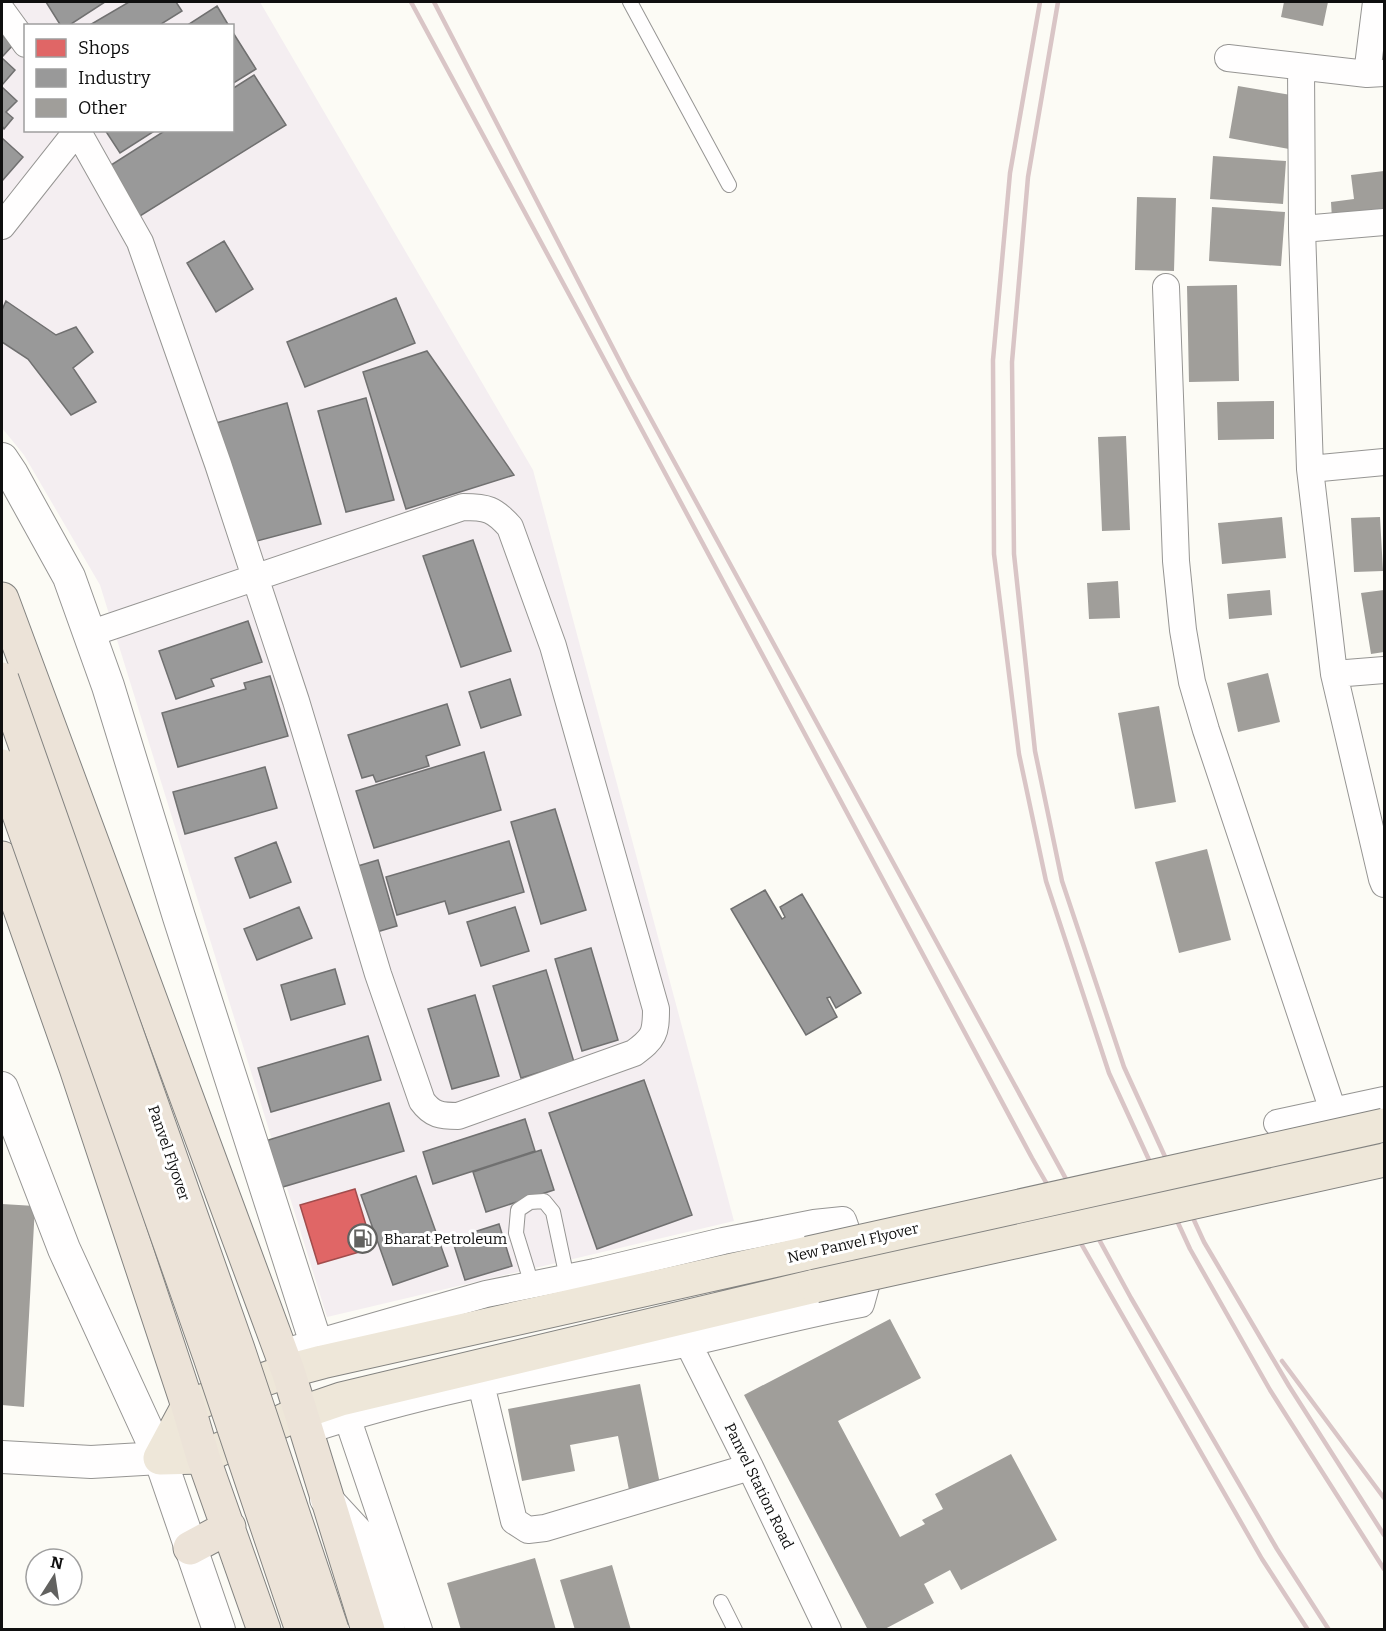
<svg xmlns="http://www.w3.org/2000/svg" width="1386" height="1631" viewBox="0 0 1386 1631" font-family="Bitter,serif">
	<rect width="100%" height="100%" fill="#fcfbf5"/>
	<path fill="#f4eef1" fill-rule="evenodd" d="M2 2H260L533 470 734 1221 327 1317 100 585 24 455 2 428ZM26 26H232V130H26Z"/>
	<path fill="#e06666" stroke="#a14c4c" stroke-width="1.5" d="M355 1189 373 1248 318 1264 300 1205Z"/>
	<path fill="#999" stroke="#707070" stroke-width="1.5" d="M46 2H105L68 26H61Z
		M129 2H176L182 11 158 26H88Z
		M217 6 229 26H186Z
		M232 31 256 69 232 84Z
		M2 35 13 45 2 57Z
		M2 58 15 70 2 85Z
		M254 75 286 125 140 216 108 167 166 130H232V89Z
		M2 87 17 101 6 112 13 118 4 129 2 126Z
		M105 130H156L120 153Z
		M2 138 23 157 2 181Z
		M224 241 253 289 216 312 187 263Z
		M396 298 415 343 305 387 287 342Z
		M6 301 56 335 76 327 93 352 73 368 96 402 71 415 28 359 2 342V310Z
		M427 351 514 475 406 509 363 372Z
		M366 398 394 500 346 512 318 411Z
		M287 403 321 524 249 543 216 423Z
		M473 540 511 651 461 667 423 556Z
		M248 621 262 662 211 679 214 686 176 699 159 651Z
		M270 676 288 736 178 767 162 713 246 689 244 683Z
		M510 679 521 715 481 728 469 692Z
		M447 704 460 745 426 756 429 766 376 782 373 775 362 778 348 735Z
		M484 752 501 810 374 848 356 791Z
		M265 767 277 808 185 834 173 792Z
		M555 809 586 910 541 924 511 822Z
		M509 841 524 892 449 914 445 901 397 915 386 877Z
		M276 842 291 882 250 898 235 858Z
		M378 860 397 926 370 934 351 868Z
		M765 890 782 919 785 917 780 907 802 894 861 993 836 1008 830 997 827 998 837 1017 806 1035 731 909Z
		M299 907 312 938 257 960 244 929Z
		M515 907 529 951 481 966 467 922Z
		M591 948 618 1040 582 1051 555 959Z
		M335 969 345 1004 291 1020 281 985Z
		M546 970 574 1062 521 1078 493 986Z
		M475 995 499 1076 452 1089 428 1009Z
		M368 1036 381 1080 271 1112 258 1068Z
		M644 1080 692 1215 597 1249 549 1113Z
		M389 1103 404 1151 276 1189 262 1142Z
		M525 1119 535 1151 433 1184 423 1152Z
		M541 1150 554 1190 486 1212 473 1172Z
		M416 1176 448 1266 393 1285 361 1195Z
		M499 1224 512 1266 465 1280 452 1239Z"/>
	<path fill="#a09e9a" d="M1284 2H1328L1323 26 1281 17Z
		M1238 86 1297 96 1289 149 1229 138Z
		M1213 156 1286 161 1283 204 1210 199Z
		M1384 171V214L1332 219 1331 202 1354 199 1351 175Z
		M1137 197 1176 198 1174 271 1135 270Z
		M1212 207 1285 212 1281 266 1209 261Z
		M1237 285 1239 381 1189 382 1187 286Z
		M1274 401V439L1218 440 1217 402Z
		M1126 436 1130 530 1102 531 1098 437Z
		M1282 517 1286 558 1222 564 1218 523Z
		M1380 517 1383 571 1354 572 1351 518Z
		M1118 581 1120 618 1089 619 1087 583Z
		M1270 590 1272 615 1229 619 1227 594Z
		M1384 590V652L1371 654 1361 593Z
		M1268 673 1280 722 1238 732 1227 683Z
		M1159 706 1176 802 1135 809 1118 713Z
		M1207 849 1231 940 1179 953 1155 862Z
		M2 1204 35 1206 24 1407 2 1405Z
		M890 1319 921 1378 838 1421 900 1537 925 1524 922 1520 943 1509 935 1494 1011 1454 1057 1540 961 1590 950 1570 924 1584 934 1603 883 1630H868L744 1395Z
		M640 1384 660 1484 629 1490 618 1436 570 1445 575 1471 522 1481 508 1409Z
		M535 1558 556 1630H461L447 1583Z
		M612 1565 631 1630H575L560 1580Z"/>
	<g fill="none" stroke-linecap="round" stroke-linejoin="round">
		<defs>
			<path id="service" d="M630 2 729 185
				M532 1285 516 1233 518 1210 530 1202 544 1201 553 1212 567 1278
				M721 1602 735 1630"/>
			<path id="minor" d="M2 11 26 44
				M1228 58 1367 74 1384 73
				M1301 67 1302 229 1310 469 1334 674 1382 879 1384 884
				M1367 74 1376 2
				M77 130 140 242 218 464 255 577 296 701 378 974 422 1101C432 1115 441 1116 458 1116L634 1053C654 1038 656 1034 656 1009L553 646 510 527C494 509 487 507 463 507L89 634
				M2 226 77 131
				M1302 229 1384 222
				M1166 287 1176 561 1183 630 1192 682 1206 730 1333 1111
				M1310 469 1384 462
				M1334 674 1384 670
				M1277 1123 1384 1100
				M688 1343 750 1467 828 1630
				M281 1353 486 1294 595 1272 723 1241 814 1223 843 1220 866 1286 861 1304C800 1315 740 1332 679 1345 554 1369 427 1390 306 1431
				M481 1384 514 1521 528 1530 545 1528 750 1467
				M342 1402 419 1630"/>
			<path id="tertiary" d="M2 459 12 474 69 577 108 686 179 917 322 1362
				M2 1088 64 1249 160 1458 219 1630
				M2 1457 91 1462 160 1458
				M326 1499 361 1537 389 1630"/>
			<path id="primary" d="M808 1253 322 1362 288 1371 188 1406 160 1458 203 1457 300 1413 341 1399 815 1286"/>
			<path id="trunk" d="M2 599 288 1371 368 1630
				M2 858 76 1068 188 1406 203 1457 264 1630
				M190 1548 229 1527"/>
		</defs>
		<use href="#service" stroke="#969593" stroke-width="16"/>
		<use href="#minor" stroke="#969593" stroke-width="28"/>
		<use href="#tertiary" stroke="#969593" stroke-width="34"/>
		<use href="#primary" stroke="#838380" stroke-width="35"/>
		<use href="#trunk" stroke="#838380" stroke-width="35"/>
		<use href="#service" stroke="#fffefe" stroke-width="14"/>
		<use href="#minor" stroke="#fffefe" stroke-width="26"/>
		<use href="#tertiary" stroke="#fffefe" stroke-width="32"/>
		<use href="#primary" stroke="#eee7d9" stroke-width="33"/>
		<use href="#trunk" stroke="#ece3d8" stroke-width="33"/>
		<path stroke="#d9c5c6" stroke-width="4.5" d="M411 2 583 320 1032 1158 1262 1559 1308 1630
			M434 2 629 379 1131 1298 1277 1549 1329 1630
			M1040 2 1010 173 993 360 994 554 1019 754 1046 881 1109 1073 1190 1249 1270 1390 1384 1569
			M1058 2 1028 177 1012 362 1014 554 1035 751 1062 881 1124 1067 1204 1242 1289 1386 1384 1535
			M1282 1361 1384 1498"/>
		<defs>
			<path id="primary-bridge" d="M808 1253 1384 1125
				M815 1286 1384 1160"/>
			<path id="trunk-bridge" d="M2 679 238 1349 332 1630
				M2 766 210 1357 302 1630"/>
		</defs>
		<use href="#primary-bridge" stroke="#838380" stroke-width="35" stroke-linecap="butt"/>
		<use href="#trunk-bridge" stroke="#838380" stroke-width="35" stroke-linecap="butt"/>
		<use href="#primary-bridge" stroke="#eee7d9" stroke-width="33"/>
		<use href="#trunk-bridge" stroke="#ece3d8" stroke-width="33"/>
	</g>
	<defs>
		<symbol id="fuel-ring" viewBox="-11 -11 22 22"><circle r="9.5" fill="#fff" stroke="#626260" stroke-width="1.5"/><path d="M-5.5-6h7V0h2V4h1.3V-2.5L3-4.5l.8-.8L6-3V5H2.5V1h-1V6h-7ZM-4.2-4.7v3.2H.2V-4.7Z" fill="#626260"/></symbol>
	</defs>
	<g fill-rule="evenodd">
		<use href="#fuel-ring" x="346" y="1222" width="33" height="33"/>
	</g>
	<g text-anchor="middle" stroke-width="6" stroke-linejoin="round" paint-order="stroke">
		<g font-size="15" fill="#0f0f0f" stroke="#fff">
			<text transform="translate(169 1153) rotate(71)" y="5">Panvel Flyover</text>
			<text transform="translate(853 1243) rotate(-13)" y="5">New Panvel Flyover</text>
			<text transform="translate(759 1486) rotate(64)" y="5">Panvel Station Road</text>
		</g>
		<g font-size="15" fill="#0f0f0f" stroke="#fff" text-anchor="start">
			<text x="384" y="1244">Bharat Petroleum</text>
		</g>
	</g>
	<rect width="1386" height="1631" fill="none" stroke="#0f0f0f" stroke-width="6"/>
	<rect x="24" y="24" width="210" height="108" fill="#ffffff" stroke="#9f9f9f" stroke-width="1.5"/>
	<rect x="36" y="39" width="30" height="18" fill="#e06666" stroke="#9f9f9f" stroke-width="1.5"/>
	<text x="78" y="54" font-size="18" fill="#0f0f0f">Shops</text>
	<rect x="36" y="69" width="30" height="18" fill="#999999" stroke="#9f9f9f" stroke-width="1.5"/>
	<text x="78" y="84" font-size="18" fill="#0f0f0f">Industry</text>
	<rect x="36" y="99" width="30" height="18" fill="#a09e9a" stroke="#9f9f9f" stroke-width="1.5"/>
	<text x="78" y="114" font-size="18" fill="#0f0f0f">Other</text>
	<g transform="translate(54 1577) rotate(12)"><circle r="28" fill="#ffffff" stroke="#9f9f9f" stroke-width="1.5"/>
	<path d="M0-4.5L10 22L0 15L-10 22Z" fill="#626260"/>
	<text y="-9" font-size="16" font-weight="bold" text-anchor="middle" fill="#0f0f0f">N</text>
	</g>
</svg>
